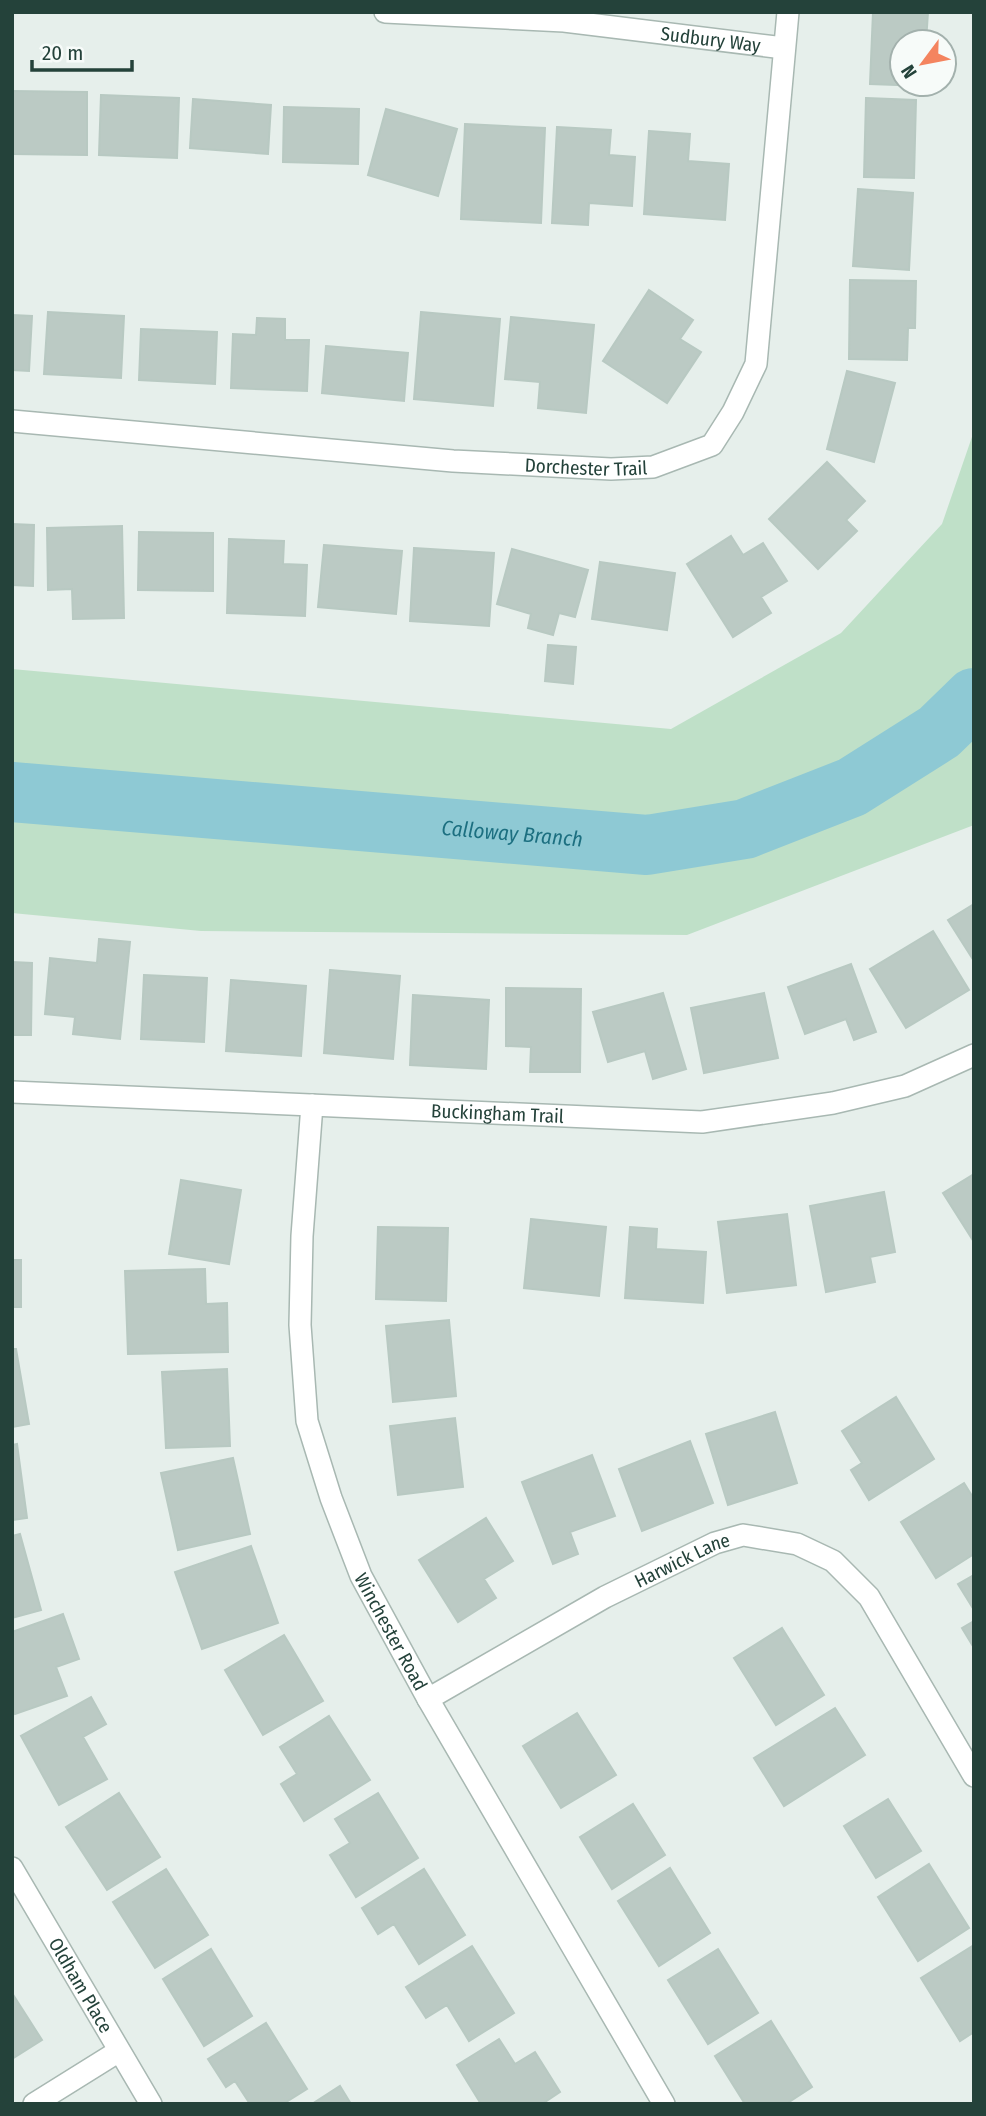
<svg xmlns="http://www.w3.org/2000/svg" width="986" height="2116" viewBox="0 0 986 2116" font-family="'Fira Sans Condensed',sans-serif">
	<rect width="100%" height="100%" fill="#e6efeb"/>
	<path fill="#bfe0c8" d="M974 431V825L687 935 201 931 12 913V669L671 729 841 633 942 524Z"/>
	<g fill="none" stroke-linecap="round" stroke-linejoin="round">
		<path stroke="#8ec9d4" stroke-width="60" id="s1" d="M12 792 647 845 745 829 852 787 939 732 974 698"/>
	</g>
	<path fill="#bbcac4" stroke="#b8c9c2" stroke-width="2" d="M873 12H928L926 42H902V84H924V86L870 84Z
		M12 91 87 92V155L12 154Z
		M101 95 179 98 177 158 99 155Z
		M866 98 916 100 914 178 864 177Z
		M193 99 271 105 268 154 190 148Z
		M284 107 359 109 358 164 283 162Z
		M386 109 457 129 438 196 368 175Z
		M465 124 545 128 541 223 461 219Z
		M557 127 611 130 609 155 635 157 632 206 589 203 588 225 552 223Z
		M649 131 690 134 688 161 729 164 725 220 644 214Z
		M858 189 913 193 909 270 853 266Z
		M850 280 916 281 915 328H908L907 360 849 359Z
		M649 290 693 320 680 339 701 352 667 403 603 361Z
		M48 312 124 316 121 378 44 374Z
		M421 312 500 319 493 406 414 399Z
		M12 315 32 316 29 371 12 370Z
		M511 317 594 325 586 413 538 408 540 382 505 379Z
		M257 318 285 319V340H309L307 391 231 388 233 334 256 335Z
		M141 329 217 332 215 384 139 380Z
		M326 346 408 353 404 401 322 393Z
		M847 371 895 383 874 462 827 449Z
		M827 462 865 501 846 520 857 531 818 569 769 519Z
		M12 524 34 525 33 586 12 585Z
		M122 526 124 618 73 619 72 589 48 590 47 528Z
		M139 532 213 533V591L138 590Z
		M731 536 743 555 763 543 787 581 761 597 771 613 733 637 687 564Z
		M229 539 284 541 283 564 307 565 305 616 227 613Z
		M324 545 402 551 396 614 318 607Z
		M414 548 494 553 489 626 410 621Z
		M512 549 588 570 575 617 559 613 553 635 528 628 531 614 497 604Z
		M600 562 675 573 667 630 592 619Z
		M548 645 576 647 573 684 545 681Z
		M974 904V961L948 920Z
		M933 931 969 990 906 1028 870 969Z
		M99 939 130 942 120 1039 73 1034 75 1017 45 1014 50 958 97 963Z
		M12 962 32 963 31 1035H12Z
		M851 964 876 1032 854 1040 846 1019 805 1034 788 987Z
		M330 970 400 976 393 1059 324 1053Z
		M144 975 207 978 204 1042 141 1039Z
		M231 980 306 986 301 1056 226 1051Z
		M506 988 581 989 580 1072H530L531 1047 506 1046Z
		M663 993 686 1069 653 1079 645 1051 608 1062 593 1012Z
		M764 993 778 1058 704 1073 691 1008Z
		M413 995 489 1000 486 1069 410 1065Z
		M974 1174V1242L943 1193Z
		M181 1180 241 1190 229 1264 169 1254Z
		M884 1192 895 1252 870 1257 875 1282 826 1292 810 1206Z
		M787 1214 796 1285 727 1293 718 1222Z
		M531 1219 606 1227 599 1296 524 1288Z
		M378 1227 448 1228 446 1301 376 1299Z
		M630 1227 657 1229 656 1249 706 1252 703 1303 625 1298Z
		M12 1260H21V1307H12Z
		M205 1269 206 1304 227 1303 228 1352 128 1354 125 1271Z
		M449 1320 456 1396 393 1402 386 1326Z
		M12 1349H16L29 1424 12 1427Z
		M227 1369 230 1446 166 1448 162 1372Z
		M896 1397 934 1459 869 1500 851 1470 862 1463 842 1431Z
		M775 1412 797 1483 728 1505 706 1434Z
		M455 1418 463 1487 398 1495 390 1426Z
		M690 1441 713 1503 642 1531 619 1469Z
		M17 1444 27 1518 12 1520V1445Z
		M592 1455 615 1516 570 1532 578 1554 553 1564 522 1482Z
		M233 1458 250 1534 178 1550 161 1473Z
		M964 1483 974 1499V1554L936 1578 901 1522Z
		M486 1518 513 1561 484 1579 496 1598 458 1622 419 1560Z
		M20 1534 41 1610 12 1618V1536Z
		M251 1546 278 1623 202 1649 175 1572Z
		M974 1575V1610L958 1584Z
		M63 1614 79 1659 56 1667 67 1696 15 1714 12 1707V1632Z
		M974 1621V1648L962 1628Z
		M782 1628 824 1695 776 1725 734 1658Z
		M284 1635 323 1701 263 1735 225 1670Z
		M91 1697 106 1724 83 1737 107 1779 59 1805 21 1736Z
		M835 1708 865 1755 784 1806 754 1758Z
		M577 1713 616 1775 561 1808 523 1746Z
		M329 1716 370 1780 304 1821 281 1784 297 1774 280 1747Z
		M119 1793 160 1857 107 1890 66 1827Z
		M378 1793 418 1858 356 1897 330 1855 350 1843 335 1819Z
		M888 1799 921 1851 876 1878 844 1826Z
		M633 1804 665 1855 612 1889 580 1837Z
		M929 1864 969 1928 918 1961 878 1897Z
		M670 1868 710 1933 659 1966 618 1901Z
		M166 1869 208 1935 155 1968 113 1902Z
		M424 1869 465 1935 419 1964 394 1924 378 1934 362 1908Z
		M974 1945V2032L960 2041 921 1978Z
		M472 1946 514 2013 469 2041 447 2005 426 2018 406 1987Z
		M211 1949 252 2016 204 2046 163 1979Z
		M718 1949 758 2013 708 2044 668 1980Z
		M12 1993 42 2040 12 2059Z
		M771 2021 812 2087 786 2104H745L715 2056Z
		M266 2023 307 2089 283 2104H250L235 2081 226 2087 208 2059Z
		M499 2039 515 2064 535 2052 560 2092 542 2104H481L457 2065Z
		M340 2086 351 2104H312Z"/>
	<g fill="none" stroke-linecap="round" stroke-linejoin="round">
		<defs>
			<g id="street">
				<path id="s2" d="M385 12 564 21 784 48"/>
				<path id="s3" d="M12 421 453 461 611 469 653 467 712 445 733 412 756 364 788 12"/>
				<path id="s4" d="M12 1092 702 1122 833 1103 905 1086 974 1055"/>
				<path id="s5" d="M312 1105 302 1236 300 1325 307 1421 331 1498 361 1576 428 1699 664 2104"/>
				<path id="s6" d="M428 1699 605 1597 715 1543 743 1535 797 1544 833 1561 869 1597 974 1776"/>
				<path id="s7" d="M12 1868 151 2104"/>
				<path d="M34 2104 119 2051"/>
			</g>
		</defs>
		<use href="#street" stroke="#a8b8b2" stroke-width="24"/>
		<use href="#street" stroke="#fff" stroke-width="21"/>
	</g>
	<g text-anchor="middle" stroke-width="7" stroke-linejoin="round" paint-order="stroke">
		<g font-size="19" fill="#24423a" stroke="#f7fbf9">
			<text dy="7" stroke="none"><textPath href="#s2" startOffset="327">Sudbury Way</textPath></text>
			<text dy="7" stroke="none"><textPath href="#s3" startOffset="576">Dorchester Trail</textPath></text>
			<text dy="7" stroke="none"><textPath href="#s4" startOffset="486">Buckingham Trail</textPath></text>
			<text dy="7" stroke="none"><textPath href="#s6" startOffset="290">Harwick Lane</textPath></text>
			<text dy="7" stroke="none"><textPath href="#s5" startOffset="544">Winchester Road</textPath></text>
			<text dy="7" stroke="none"><textPath href="#s7" startOffset="136">Oldham Place</textPath></text>
		</g>
		<g font-size="21" font-style="italic" fill="#1c6f80" stroke="#f7fbf9">
			<text dy="7" stroke="none"><textPath href="#s1" startOffset="502">Calloway Branch</textPath></text>
		</g>
	</g>
	<rect width="986" height="2116" fill="none" stroke="#24423a" stroke-width="28"/>
	<g transform="translate(923 63) rotate(238)"><circle r="33" fill="#f7fbf9" stroke="#a3b1ad" stroke-width="2"/>
	<path d="M0-5L12 26L0 18L-12 26Z" fill="#f4845f"/>
	<text y="-10" font-size="19" font-weight="bold" text-anchor="middle" fill="#24423a">N</text>
	</g>
	<path d="M32 60v10h100v-10" fill="none" stroke="#24423a" stroke-width="3.5"/>
	<text x="42" y="60" font-size="21" fill="#24423a" stroke="#f7fbf9" stroke-width="5" paint-order="stroke">20 m</text>
</svg>
